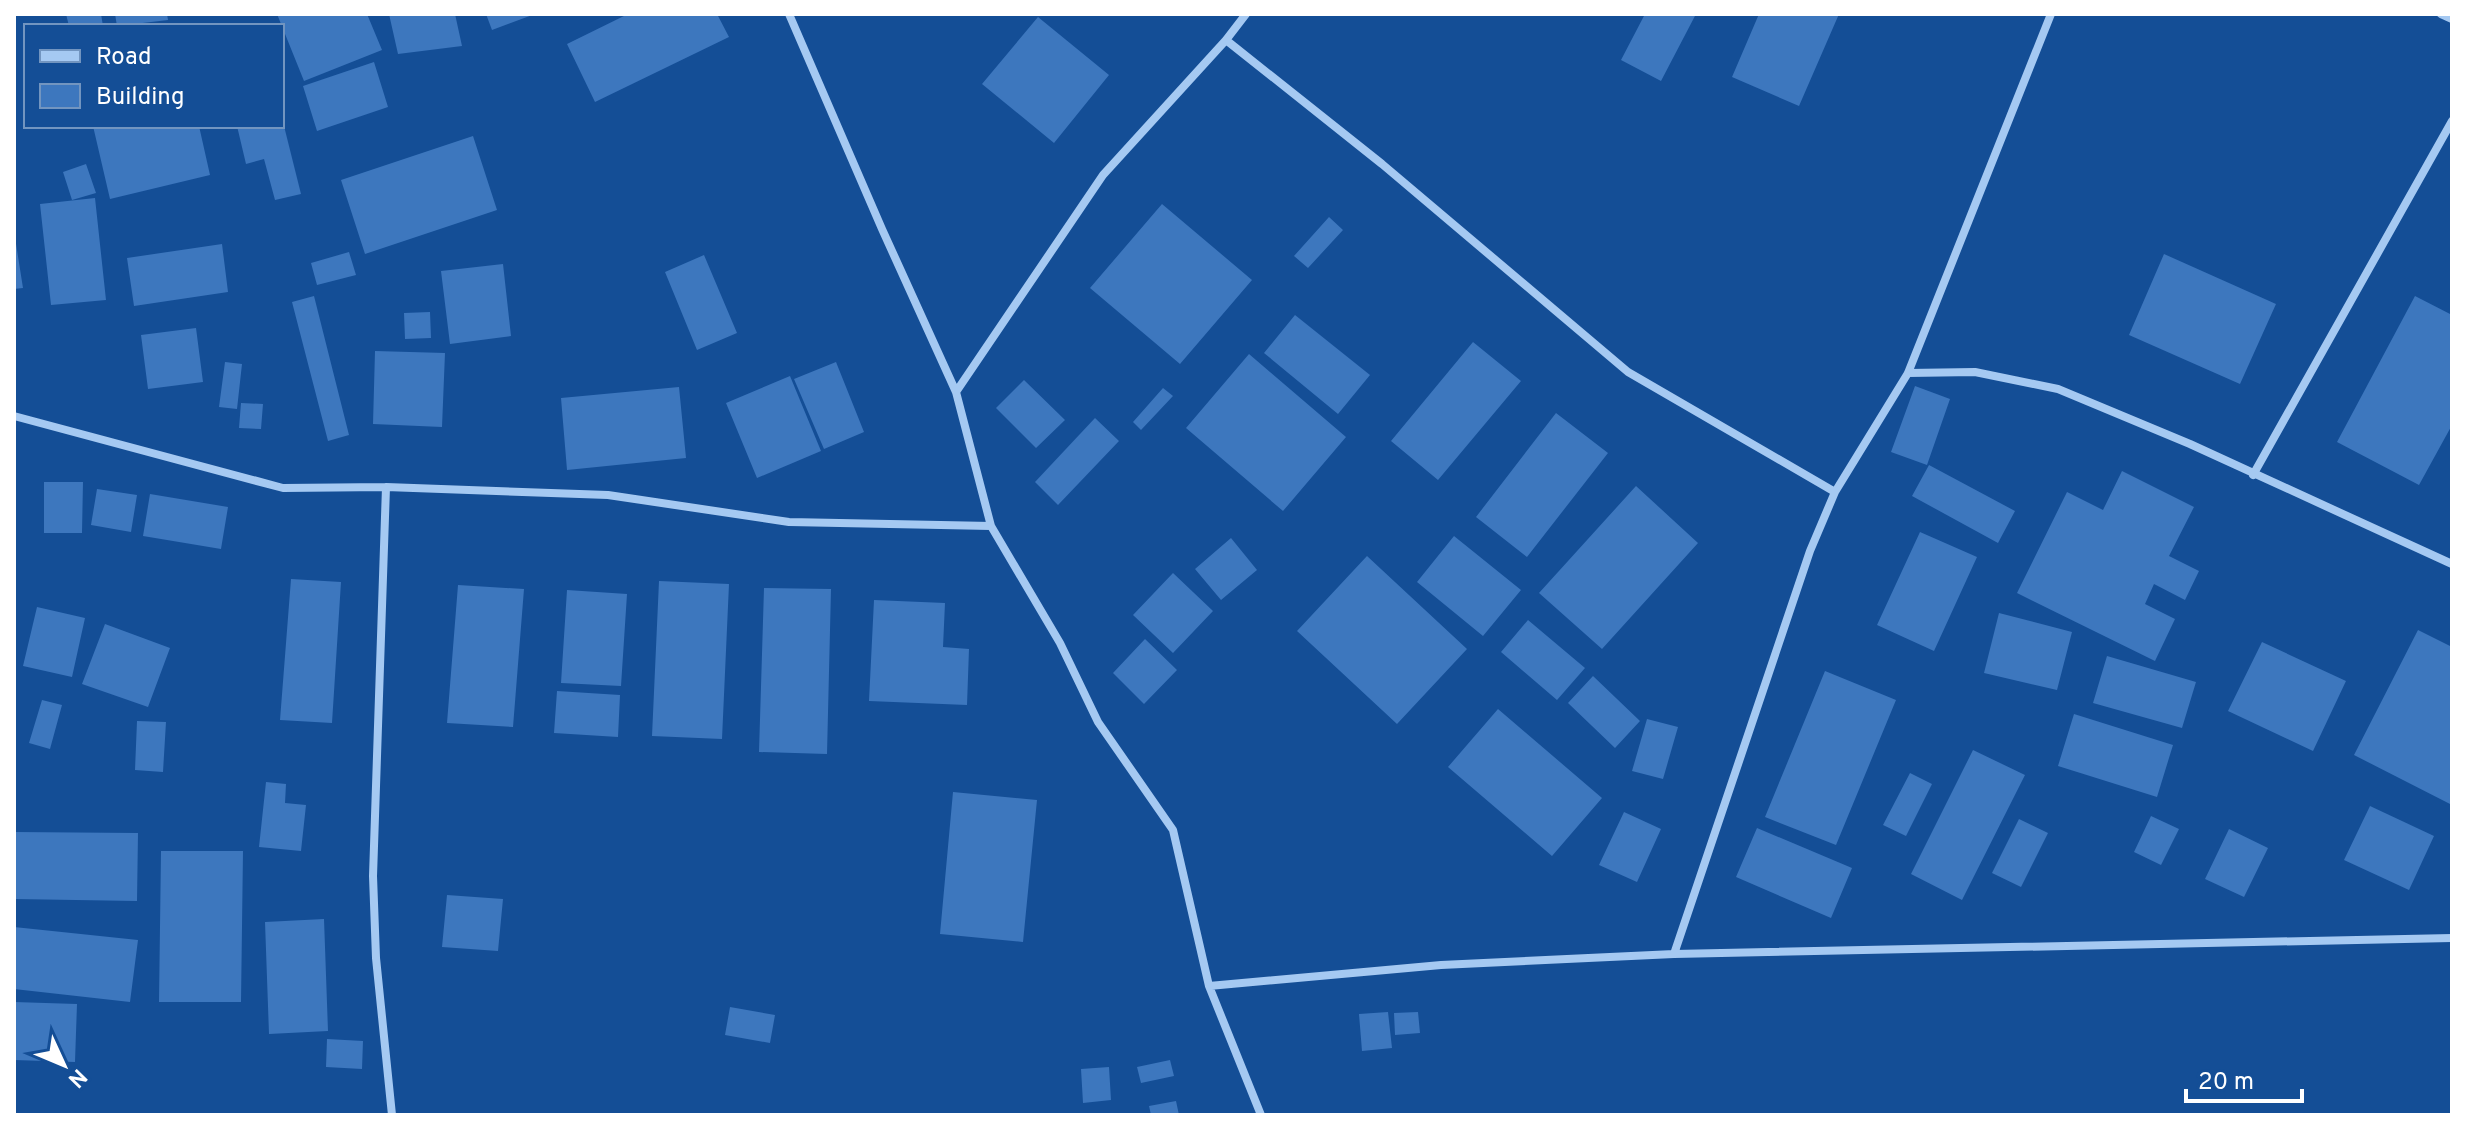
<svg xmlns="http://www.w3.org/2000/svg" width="2466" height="1129" viewBox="0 0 2466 1129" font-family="Overpass,sans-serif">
	<rect width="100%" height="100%" fill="#144e96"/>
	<path fill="#3d77be" d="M66 14H101L103 26H69Z
		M115 14H167L168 20 117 26Z
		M277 14H367L382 50 304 81Z
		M389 14H455L462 46 398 54Z
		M486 14H535L492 30Z
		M628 14H717L729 37 595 102 567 44Z
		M1645 14H1696L1661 81 1621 60Z
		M1759 14H1839L1799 106 1732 77Z
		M1038 17 1109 75 1054 143 982 84Z
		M374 62 388 107 317 131 303 86Z
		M93 126H199L210 175 110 199Z
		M237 126H284L301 194 275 200 264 159 246 164Z
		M473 136 497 210 365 254 341 180Z
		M86 164 96 193 72 200 63 172Z
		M95 198 106 300 51 305 40 204Z
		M1162 204 1252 280 1180 364 1090 288Z
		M1329 217 1343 230 1308 268 1294 256Z
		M14 231 23 288 14 289Z
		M222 244 228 292 134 306 127 258Z
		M349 252 356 275 317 285 311 263Z
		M2164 254 2276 304 2240 384 2129 335Z
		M704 255 737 333 697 350 665 272Z
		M503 264 511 336 450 344 441 271Z
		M314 296 349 435 328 441 292 302Z
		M2415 296 2452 315V425L2419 485 2337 442Z
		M430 312 431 338 405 339 404 313Z
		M1295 315 1370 375 1338 414 1264 353Z
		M196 328 203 382 148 389 141 335Z
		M1473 342 1521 381 1438 480 1391 441Z
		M375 351 445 353 442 427 373 424Z
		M1249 354 1346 437 1283 511 1186 428Z
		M225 362 242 364 237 409 219 407Z
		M836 362 864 432 824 449 794 379Z
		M790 376 821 451 757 478 726 403Z
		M1024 380 1065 420 1036 448 996 408Z
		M1915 386 1950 399 1927 465 1891 452Z
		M679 387 686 458 567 470 561 398Z
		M1163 388 1173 396 1141 430 1133 422Z
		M241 403 263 404 261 429 239 428Z
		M1556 413 1608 453 1527 557 1476 517Z
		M1095 418 1119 441 1058 505 1035 482Z
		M1929 465 2015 511 1998 543 1912 496Z
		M2122 471 2194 507 2169 556 2199 571 2185 600 2154 584 2145 604 2175 619 2155 661 2017 593 2067 492 2103 510Z
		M44 482H83L82 533H44Z
		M1636 486 1698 543 1602 649 1539 593Z
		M97 489 137 495 131 532 91 525Z
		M150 494 228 507 221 549 143 536Z
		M1920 532 1977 557 1934 651 1877 625Z
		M1454 536 1521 590 1483 636 1417 582Z
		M1231 538 1257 570 1221 600 1195 569Z
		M1367 556 1467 649 1397 724 1297 631Z
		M1173 573 1213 611 1173 653 1133 615Z
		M291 579 341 582 332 723 280 720Z
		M659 581 729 584 722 739 652 736Z
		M458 585 524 589 513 727 447 723Z
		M764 588 831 589 827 754 759 752Z
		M567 590 627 594 621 686 561 683Z
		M874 600 945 603 943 647 969 649 967 705 869 701Z
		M37 607 85 618 72 677 23 666Z
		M1999 613 2072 632 2057 690 1984 673Z
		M1528 620 1585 668 1557 700 1501 652Z
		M105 624 170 648 148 707 82 684Z
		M2418 630 2452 647V805L2354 755Z
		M1145 639 1177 670 1144 704 1113 673Z
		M2262 642 2346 681 2313 751 2228 711Z
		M2107 656 2196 682 2182 728 2093 703Z
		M1825 671 1896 700 1836 845 1765 817Z
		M1593 676 1640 721 1615 748 1568 703Z
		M557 691 620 695 618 737 554 733Z
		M42 700 62 705 50 749 29 743Z
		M1498 709 1602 798 1552 856 1448 767Z
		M2074 714 2173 745 2157 797 2058 766Z
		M1647 719 1678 727 1663 779 1632 771Z
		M137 721 166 722 163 772 135 770Z
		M1973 750 2025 775 1962 900 1911 874Z
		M1910 773 1932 784 1906 836 1883 825Z
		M266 782 286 784 285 803 306 805 301 851 259 847Z
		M953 792 1037 800 1023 942 940 934Z
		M2370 806 2434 836 2409 890 2344 860Z
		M1624 812 1661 829 1637 882 1599 865Z
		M2151 816 2179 829 2161 865 2134 852Z
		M2019 819 2048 833 2021 887 1992 873Z
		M1757 828 1852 868 1831 918 1736 877Z
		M2229 829 2268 848 2244 897 2205 879Z
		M14 832 138 833 137 901 14 899Z
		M161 851H243L241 1002H159Z
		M447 895 503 899 498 951 442 947Z
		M324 919 328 1031 269 1034 265 922Z
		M14 927 138 940 130 1002 14 989Z
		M14 1002 77 1004 75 1062 14 1060Z
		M730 1007 775 1015 770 1043 725 1035Z
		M1388 1012 1392 1048 1362 1051 1359 1014Z
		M1418 1012 1420 1033 1395 1035 1394 1013Z
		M327 1039 363 1041 362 1069 326 1067Z
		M1170 1060 1174 1076 1141 1083 1137 1067Z
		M1109 1067 1111 1100 1083 1103 1081 1069Z
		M1176 1101 1179 1115H1151L1149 1106Z"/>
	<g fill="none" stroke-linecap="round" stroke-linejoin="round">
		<path stroke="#a5c9f2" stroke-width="8" d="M789 14 882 229 956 392 991 526 1060 643 1098 722 1173 830 1209 986 1261 1115
			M2441 14 2452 19
			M1226 40 1382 164 1628 372 1835 492
			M1908 373 1975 372 2058 389 2190 444 2452 564
			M956 392 1103 175 1226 40 1246 14
			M14 416 283 488 386 487 608 495 789 522 991 526
			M2253 475 2452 121
			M386 487 373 876 376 958 392 1115
			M1674 954 1810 551 1835 492 1908 373 2051 14
			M1209 986 1441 965 1674 954 2452 938"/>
	</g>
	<rect width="2466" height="1129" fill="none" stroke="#ffffff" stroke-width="32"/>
	<rect x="24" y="24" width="260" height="104" fill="#144e96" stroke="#7295c0" stroke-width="2"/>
	<rect x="40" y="50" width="40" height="12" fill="#a5c9f2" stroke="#7295c0" stroke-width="2"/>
	<text x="96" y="64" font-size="24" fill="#ffffff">Road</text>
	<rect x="40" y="84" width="40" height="24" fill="#3d77be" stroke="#7295c0" stroke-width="2"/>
	<text x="96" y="104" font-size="24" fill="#ffffff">Building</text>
	<g transform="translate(64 1065) rotate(134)" stroke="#144e96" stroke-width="6" paint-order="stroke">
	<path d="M0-6L14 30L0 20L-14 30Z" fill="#ffffff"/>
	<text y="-12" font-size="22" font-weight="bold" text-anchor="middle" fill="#ffffff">N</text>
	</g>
	<path d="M2186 1089v12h116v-12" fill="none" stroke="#ffffff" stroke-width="4"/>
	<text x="2198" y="1089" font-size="24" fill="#ffffff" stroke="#144e96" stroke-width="6" paint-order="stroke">20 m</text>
</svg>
